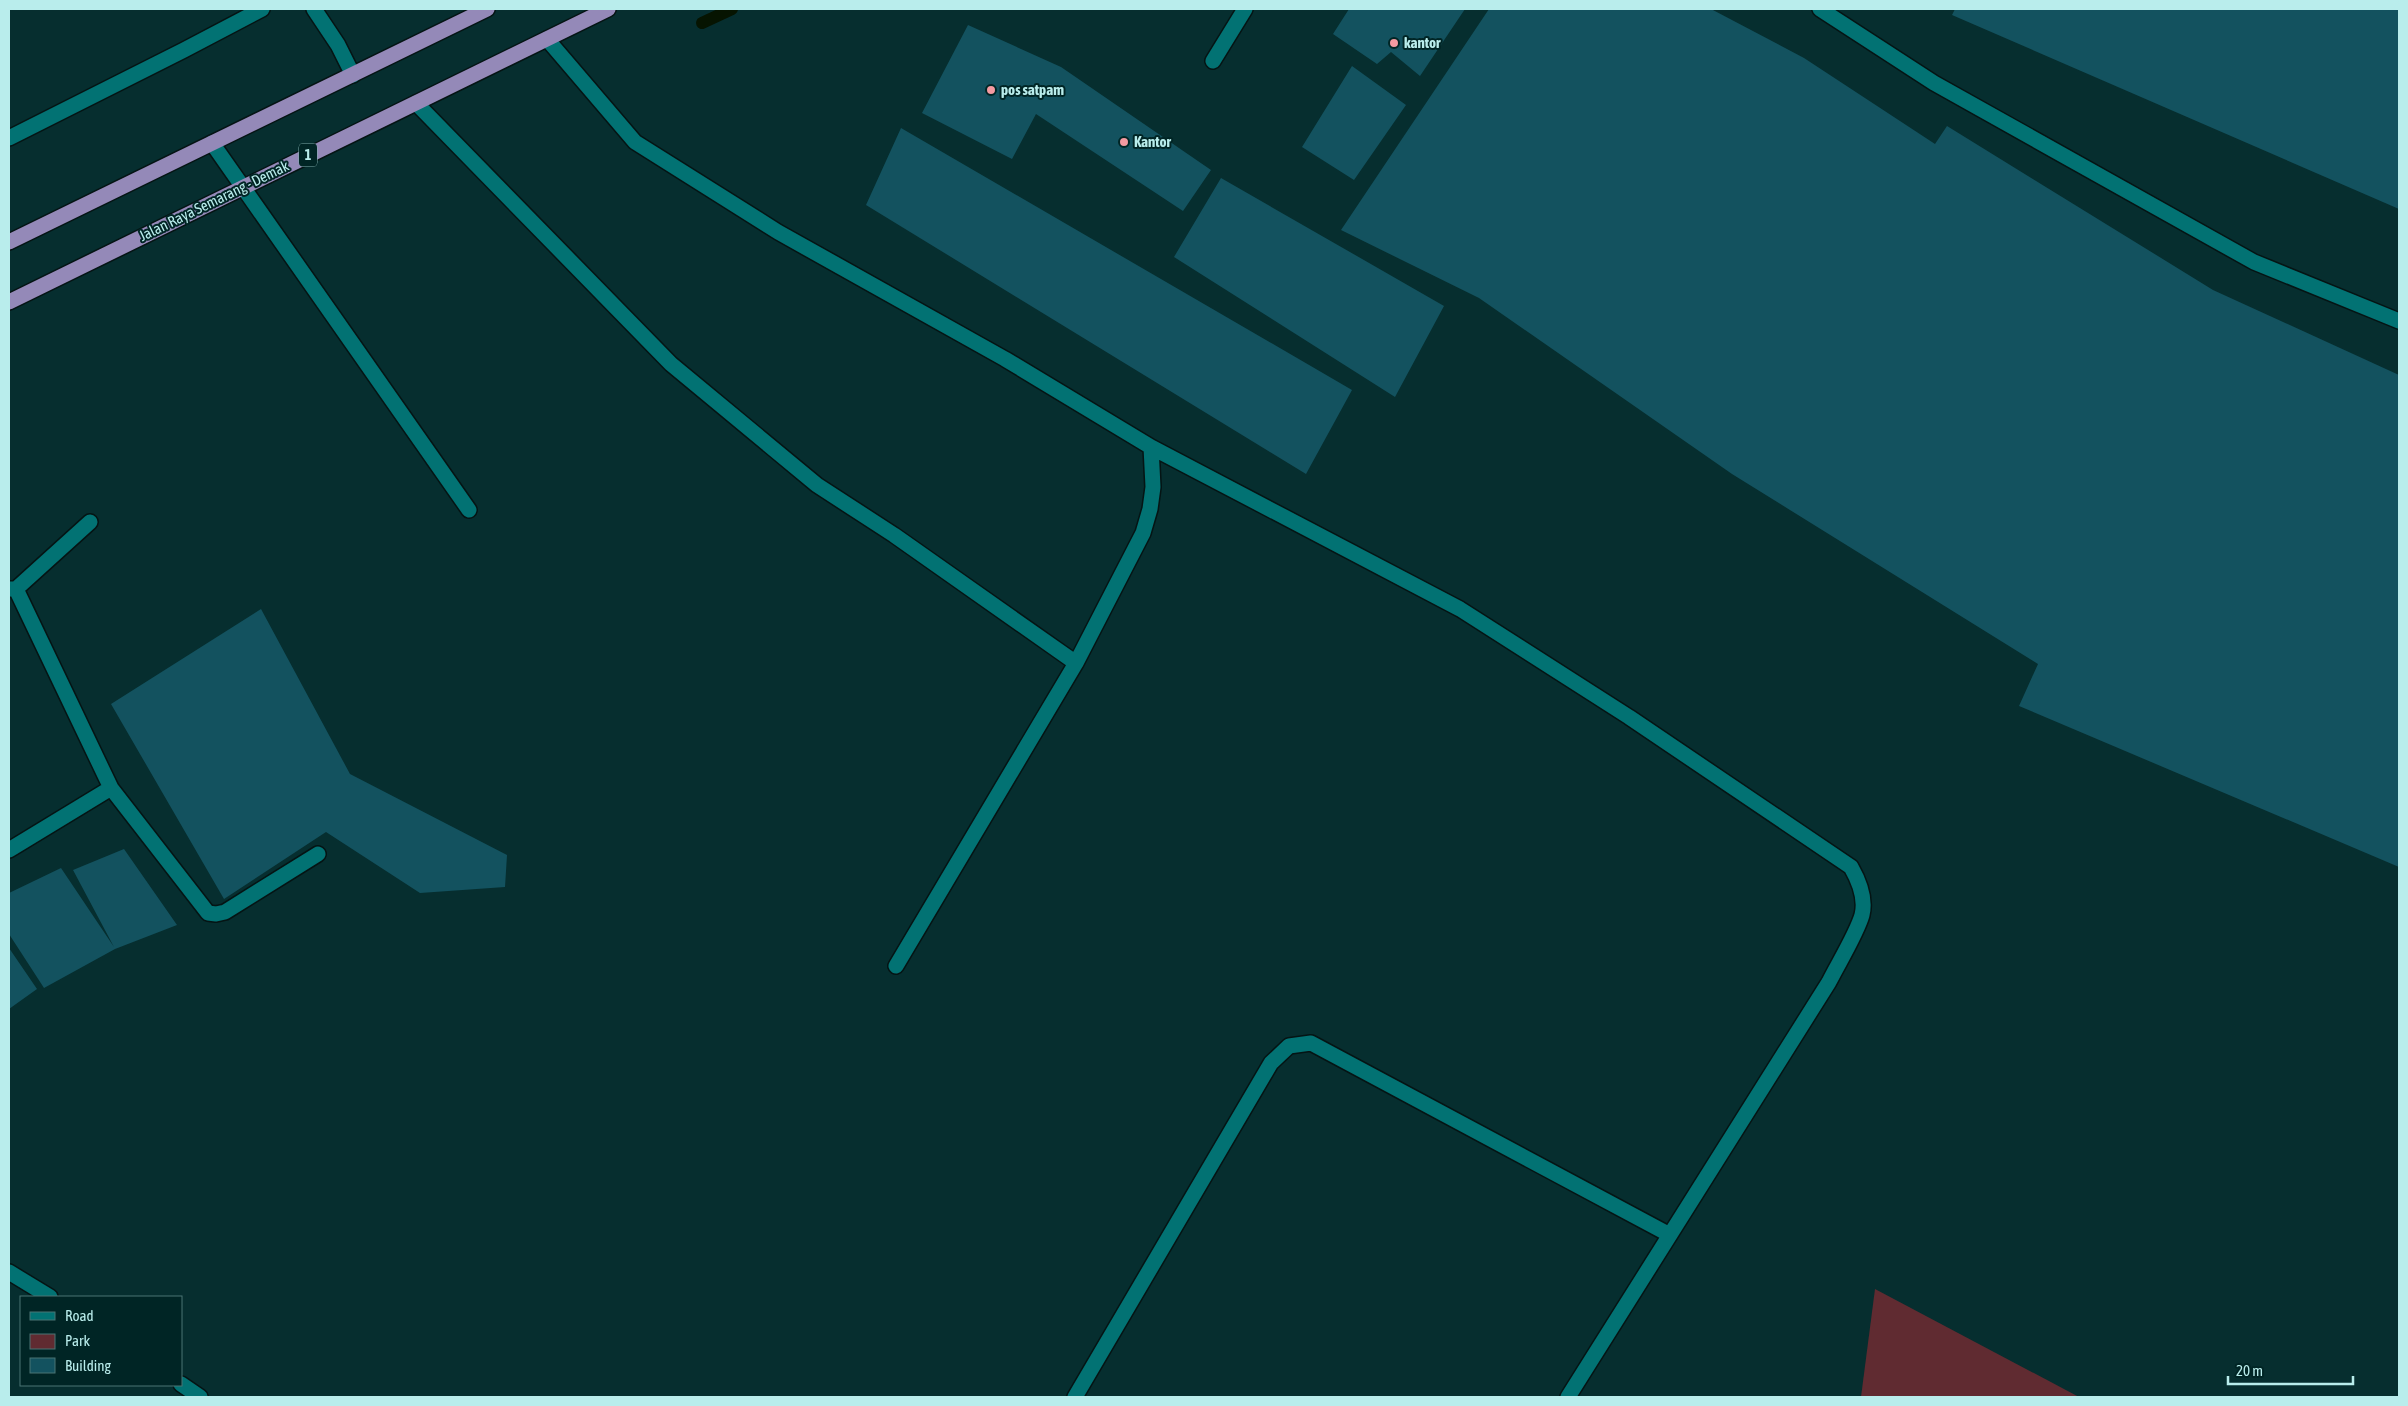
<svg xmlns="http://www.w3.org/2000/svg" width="2408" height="1406" viewBox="0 0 2408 1406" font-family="'Asap Condensed',sans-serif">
	<rect width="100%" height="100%" fill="#062e2f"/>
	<path fill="#602b31" d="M1875 1289 2079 1397H1861Z"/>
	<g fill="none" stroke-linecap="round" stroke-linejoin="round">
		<path stroke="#061401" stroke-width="12" d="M702 23 732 9"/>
	</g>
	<path fill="#13525f" d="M1349 9H1465L1420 76 1391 52 1377 64 1333 34Z
		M1489 9H1711L1804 58 1935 144 1947 126 2213 290 2399 375V867L2019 706 2038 664 1732 474 1479 298 1341 230Z
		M1955 9H2399V209L1952 15Z
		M968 25 1061 67 1211 170 1183 211 1036 114 1012 159 922 113Z
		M1352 66 1406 105 1354 180 1302 147Z
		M901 128 1352 390 1306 474 866 205Z
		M1221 178 1444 306 1395 397 1174 257Z
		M261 609 350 774 507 855 505 887 420 893 326 832 224 899 111 704Z
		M124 849 177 925 115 949 44 988 9 934V893L61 868 114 947 73 870Z
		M9 948 37 989 9 1009Z"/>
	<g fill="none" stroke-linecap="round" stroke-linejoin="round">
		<defs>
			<path id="service" d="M1820 9 1934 83 2254 262 2399 321
				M547 39 635 142 778 232 1005 359 1151 447 1153 487 1150 509 1143 533 1076 663 896 966
				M1213 61 1245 9
				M416 103 671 364 817 485 894 535 1076 663
				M212 143 469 510
				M1151 447 1460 609 1629 717 1851 867C1859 881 1866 899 1862 915 1857 933 1838 964 1829 982L1568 1397
				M9 589H16L90 522
				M111 788 208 913 216 914 225 912 318 854
				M9 850 111 788 16 589
				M9 1272 50 1297
				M181 1384 200 1397
				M1075 1397 1271 1063 1289 1046 1311 1043 1670 1235"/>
			<path id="minor" d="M314 9 338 45 353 75
				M9 138 184 50 262 9"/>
			<path id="trunk" d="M9 242 487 9
				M9 302 608 9"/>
		</defs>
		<use href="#service" stroke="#051414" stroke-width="18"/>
		<use href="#minor" stroke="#051414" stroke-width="18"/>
		<use href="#trunk" stroke="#051414" stroke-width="18"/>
		<use href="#service" stroke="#027273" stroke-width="15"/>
		<use href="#minor" stroke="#027273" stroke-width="15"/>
		<use href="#trunk" stroke="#9489b8" stroke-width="15"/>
	</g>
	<g fill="#f49aa1" stroke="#002525" stroke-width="2">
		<circle cx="1394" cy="43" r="5"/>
		<circle cx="991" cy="90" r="5"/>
		<circle cx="1124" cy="142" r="5"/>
	</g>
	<g text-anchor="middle" stroke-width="4" stroke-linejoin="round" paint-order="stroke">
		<rect fill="#002525" stroke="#82b1b0" stroke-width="1" x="299" y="143.5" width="18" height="23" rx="4"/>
		<g font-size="14" font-weight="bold" fill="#b9edec">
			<text x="308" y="160">1</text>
		</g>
		<g font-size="15" font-weight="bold" fill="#b9edec" stroke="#002525" text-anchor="start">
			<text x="1404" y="48">kantor</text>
			<text x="1001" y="95">pos satpam</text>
			<text x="1134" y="147">Kantor</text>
		</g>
		<g font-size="15" fill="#b9edec" stroke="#002525">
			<text transform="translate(214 201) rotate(-26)" y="5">Jalan Raya Semarang - Demak</text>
		</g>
	</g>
	<rect width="2408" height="1406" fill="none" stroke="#b9edec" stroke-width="20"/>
	<rect x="20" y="1296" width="162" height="90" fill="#002525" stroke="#4a7575"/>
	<rect x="30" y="1312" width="25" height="8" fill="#027273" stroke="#4a7575"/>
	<text x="65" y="1321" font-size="15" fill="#b9edec">Road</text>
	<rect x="30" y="1334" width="25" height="15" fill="#602b31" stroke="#4a7575"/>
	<text x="65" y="1346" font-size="15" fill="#b9edec">Park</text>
	<rect x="30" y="1358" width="25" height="15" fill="#13525f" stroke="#4a7575"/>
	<text x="65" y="1371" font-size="15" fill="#b9edec">Building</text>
	<path d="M2228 1376v8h125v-8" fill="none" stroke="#b9edec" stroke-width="2.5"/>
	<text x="2236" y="1376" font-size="15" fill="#b9edec" stroke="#002525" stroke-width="4" paint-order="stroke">20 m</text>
</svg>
